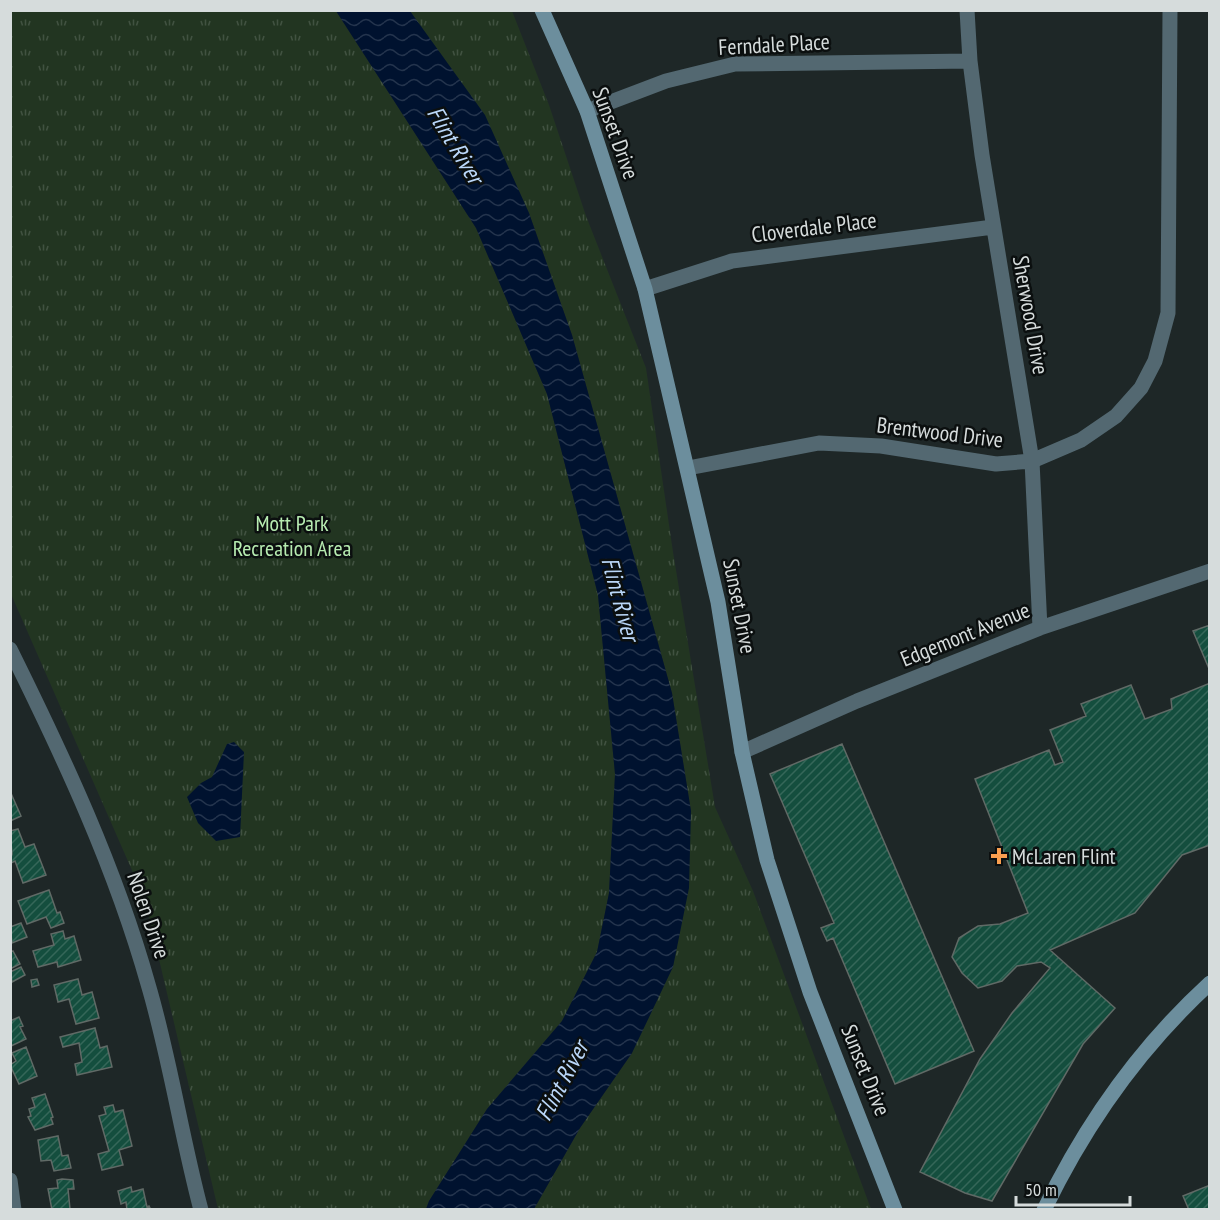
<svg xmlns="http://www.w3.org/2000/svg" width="1220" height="1220" viewBox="0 0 1220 1220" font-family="'PT Sans Narrow',sans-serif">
	<defs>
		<pattern id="park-tufts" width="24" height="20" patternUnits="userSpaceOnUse" patternTransform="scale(1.5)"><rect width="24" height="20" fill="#223521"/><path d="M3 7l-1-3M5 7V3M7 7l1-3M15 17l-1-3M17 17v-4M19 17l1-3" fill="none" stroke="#415241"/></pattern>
		<pattern id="water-waves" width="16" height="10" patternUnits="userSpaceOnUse" patternTransform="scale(1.5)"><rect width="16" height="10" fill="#00122f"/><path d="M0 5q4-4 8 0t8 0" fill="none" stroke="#24344d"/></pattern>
		<pattern id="building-hatch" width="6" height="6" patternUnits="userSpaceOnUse" patternTransform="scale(1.5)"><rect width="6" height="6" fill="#144e3e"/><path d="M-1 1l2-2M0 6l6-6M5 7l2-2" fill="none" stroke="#356759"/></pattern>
	</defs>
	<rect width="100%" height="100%" fill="#1e2727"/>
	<path fill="url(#park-tufts)" d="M10 11H336L476 228 547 394 598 595 615 774 609 893 597 952 562 1021 487 1109 429 1201 426 1209H218L145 900 11 594Z
		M410 11H512L549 105 586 216 646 368 673 552 715 807 753 891 871 1209H534L580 1128 632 1053 691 811 672 693 572 335 529 213Z"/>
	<path fill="url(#water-waves)" d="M336 11H410L485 115 529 213 572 335 672 693 691 811 689 888 673 967 632 1053 580 1128 534 1209H426L429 1201 487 1109 562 1021 597 952 609 893 615 774 598 595 547 394 476 228Z
		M234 742 244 752 240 837 216 841 198 823 187 797 201 783 212 777 227 744Z"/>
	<path fill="url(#building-hatch)" stroke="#606a66" stroke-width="1.5" d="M1210 625V671L1193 631Z
		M1210 683V845L1182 855 1135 913 1050 950 1115 1008 1083 1044 992 1201 965 1193 920 1172 980 1059 1012 1013 1050 968 1041 962 1017 966 1002 981 978 988 962 973 952 957 959 938 978 926 1000 924 1028 913 975 779 1049 750 1055 765 1063 762 1050 730 1086 716 1081 704 1131 685 1145 719 1172 709 1171 699Z
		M842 744 974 1051 895 1084 833 938 827 941 821 928 834 923 770 774Z
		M10 791 21 816 10 821Z
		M18 829 25 847 34 844 46 875 23 883 15 861 11 863 10 861 12 854 10 831Z
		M49 890 57 913 60 912 64 923 51 928 46 917 27 924 18 901Z
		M21 923 27 937 12 943 10 927Z
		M63 931 65 939 74 936 81 960 58 967 57 962 38 967 33 951 54 945 51 934Z
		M13 951 20 964 10 969V952Z
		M21 967 25 975 12 982 10 972Z
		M37 979 39 985 32 987 31 980Z
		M78 979 82 995 92 992 99 1018 76 1024 69 999 58 1002 54 985Z
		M19 1017 23 1026 20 1027 26 1039 11 1046 10 1021Z
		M95 1028 100 1048 107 1046 112 1067 77 1075 75 1064 82 1062 79 1043 63 1047 60 1037Z
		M26 1047 37 1076 19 1084 10 1065 16 1061 12 1053Z
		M45 1094 53 1117 51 1118 53 1124 35 1130 28 1117 31 1116 29 1109 35 1107 32 1098Z
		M113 1105 115 1112 123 1110 132 1146 119 1150 123 1165 102 1170 98 1154 109 1151 99 1116 106 1114 104 1107Z
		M58 1136 62 1156 68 1155 71 1168 54 1171 51 1160 41 1161 38 1140Z
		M62 1179 73 1180 74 1189H68L70 1209 52 1210 48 1189 58 1188 57 1180Z
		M1210 1185V1210H1189L1183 1196Z
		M131 1187 132 1192 143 1189 147 1207 149 1206 151 1210H127L126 1202 121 1204 118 1191Z"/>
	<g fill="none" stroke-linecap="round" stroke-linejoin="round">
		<path stroke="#536871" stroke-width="15" d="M967 10 970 61 982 155 1032 461 1040 628
			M587 111 666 81 735 64 970 61
			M645 289 732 261 993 227
			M688 468 819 443 881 446 996 464 1032 461 1081 440 1116 416 1141 388 1155 361 1168 313 1170 10
			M10 649C64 758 115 867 148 984 170 1058 181 1135 201 1210
			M742 752 857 701 1040 628 1210 571
			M10 1180 14 1210"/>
		<path stroke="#6c8e9d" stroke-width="15" d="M542 10 587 111 645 289 718 602 742 752 767 860 810 992 895 1210
			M1044 1210C1085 1125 1140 1047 1210 983"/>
	</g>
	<path fill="#fa9f4f" stroke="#0b0f0f" stroke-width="2" d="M996 847h6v6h6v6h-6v6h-6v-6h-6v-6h6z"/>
	<g text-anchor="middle" stroke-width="5" stroke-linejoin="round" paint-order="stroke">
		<g font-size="22" fill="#d6dcdc" stroke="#0b0f0f">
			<text transform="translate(774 44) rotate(-3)" y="8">Ferndale Place</text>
			<text transform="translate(616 133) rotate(70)" y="8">Sunset Drive</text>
			<text transform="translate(814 227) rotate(-7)" y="8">Cloverdale Place</text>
			<text transform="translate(1031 315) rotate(80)" y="8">Sherwood Drive</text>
			<text transform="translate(940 432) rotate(7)" y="8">Brentwood Drive</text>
			<text transform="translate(740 606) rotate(79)" y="8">Sunset Drive</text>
			<text transform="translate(965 634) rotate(-22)" y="8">Edgemont Avenue</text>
			<text transform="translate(149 915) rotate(71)" y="8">Nolen Drive</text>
			<text transform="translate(866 1070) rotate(68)" y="8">Sunset Drive</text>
		</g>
		<g font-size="22" fill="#b7ecb1" stroke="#0b0f0f">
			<text x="292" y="531">Mott Park<tspan x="292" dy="25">Recreation Area</tspan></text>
		</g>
		<g font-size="22" fill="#d6dcdc" stroke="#0b0f0f" text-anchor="start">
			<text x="1012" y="864">McLaren Flint</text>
		</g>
		<g font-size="24" font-style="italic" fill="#bad7f9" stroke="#0b0f0f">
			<text transform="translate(455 145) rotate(59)" y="8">Flint River</text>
			<text transform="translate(620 599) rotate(75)" y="8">Flint River</text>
			<text transform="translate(562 1081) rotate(-62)" y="8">Flint River</text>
		</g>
	</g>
	<rect width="1220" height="1220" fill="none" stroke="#d6dcdc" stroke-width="24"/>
	<path d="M1016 1196v9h114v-9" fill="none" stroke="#d6dcdc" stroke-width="3"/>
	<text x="1025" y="1196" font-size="18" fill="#d6dcdc" stroke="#0b0f0f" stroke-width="4.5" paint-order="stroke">50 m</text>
</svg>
